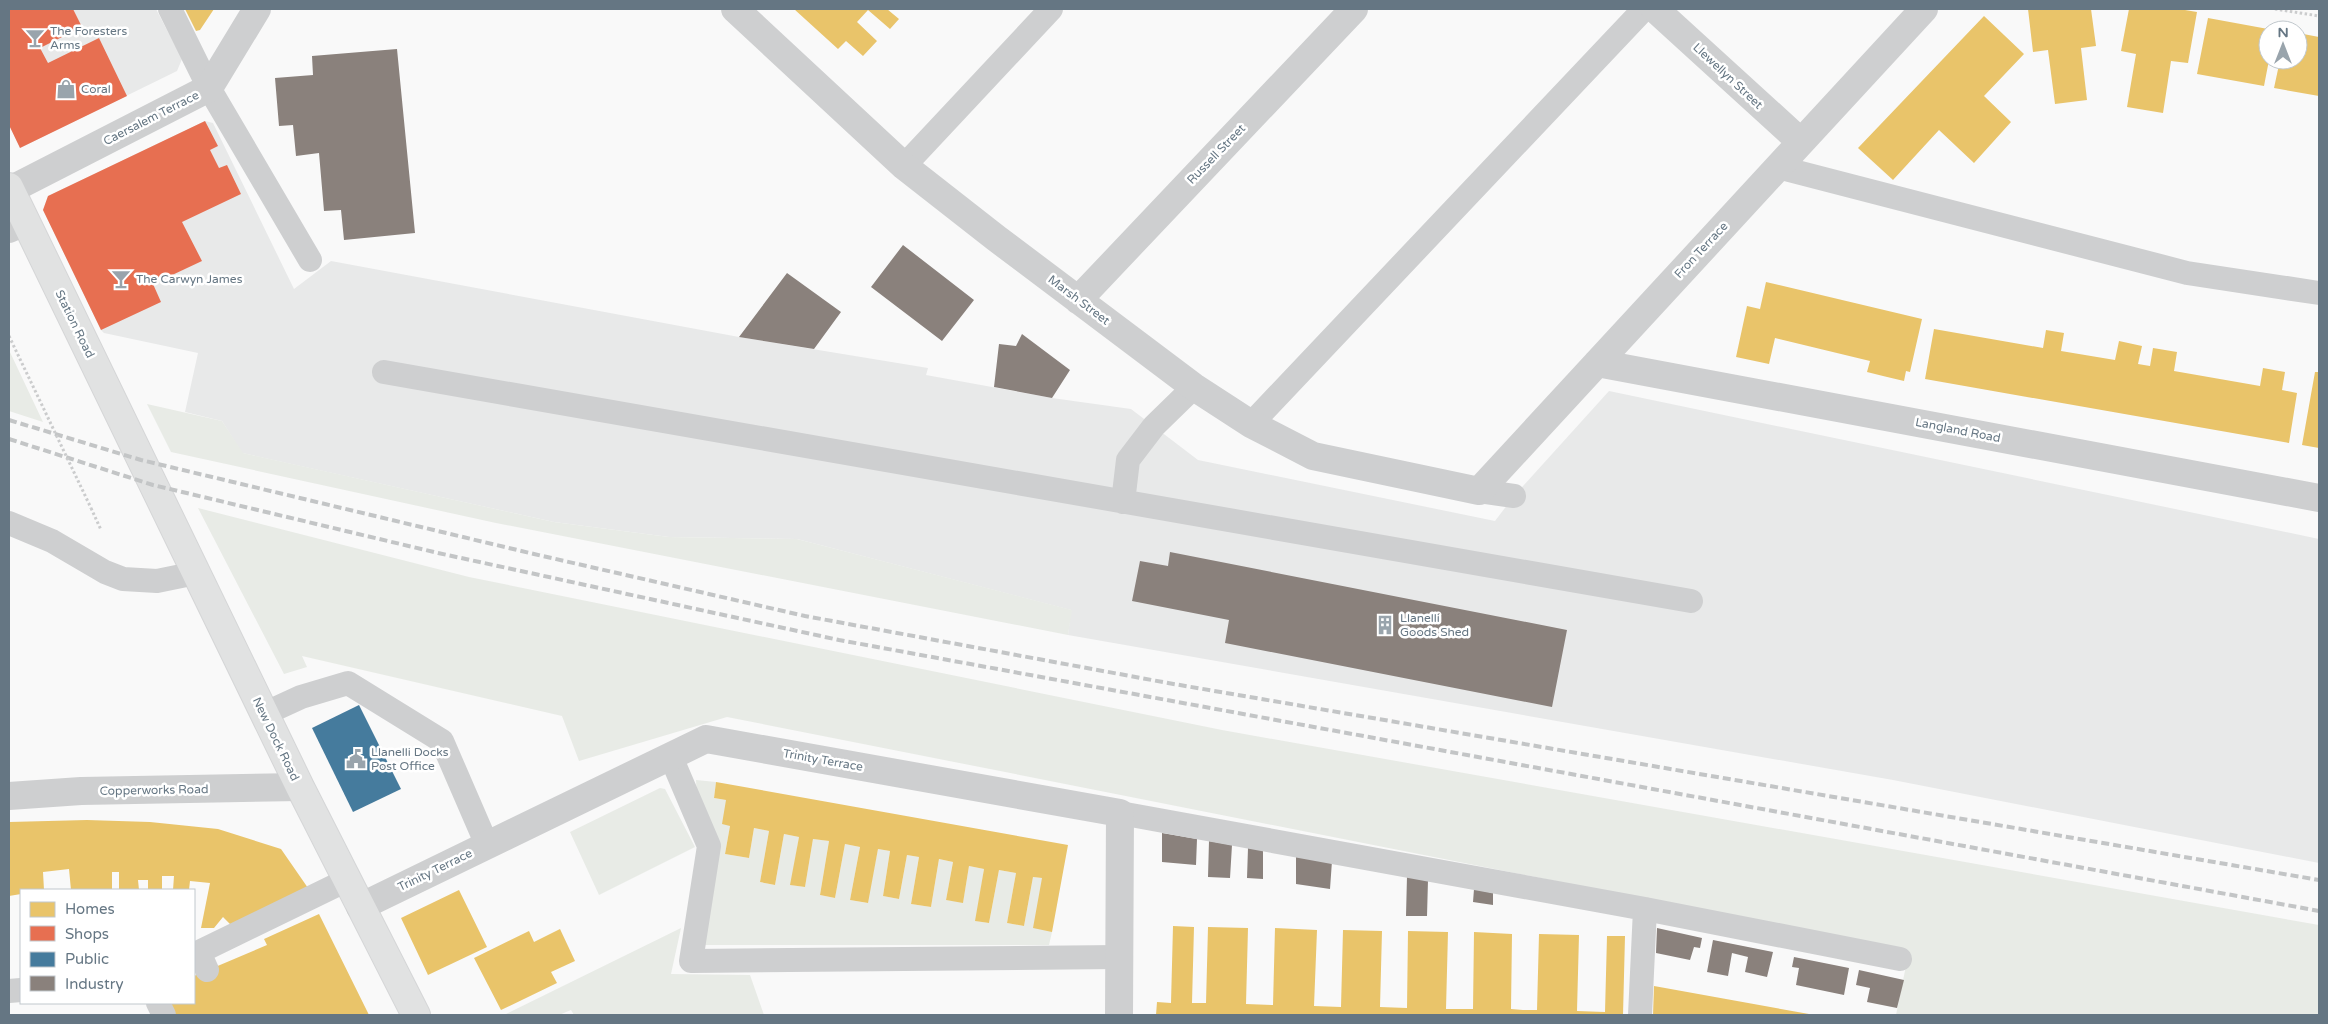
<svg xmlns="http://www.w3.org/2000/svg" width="2328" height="1024" viewBox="0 0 2328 1024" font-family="'Varela Round',sans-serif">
	<rect width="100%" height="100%" fill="#f9f9f9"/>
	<path fill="#e8e9e9" d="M9 9H156L182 59 177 71 20 148 9 125Z
		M205 121 213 123 294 289 331 261 739 337 928 368 926 375 1052 398 1131 409 1198 460 1495 521 1514 496 1609 391 2319 539V863L1893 780 1068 635 1071 610 797 539 669 537 554 522 242 453 222 421 185 412 198 353 104 333 101 330 43 210 48 196Z"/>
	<path fill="#e8ebe6" d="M9 350 43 422 9 411Z
		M147 404 222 421 243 453 554 522 669 537 797 539 1072 610 1068 635 496 523 171 452Z
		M198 508 469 577 1222 730 2319 925V1015H1896L1909 951 727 717 579 761 562 716 302 656 307 667 284 674Z
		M696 780 716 782 714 798 726 800 730 826 725 854 749 858 754 828 769 831 760 882 775 885 784 834 799 837 791 885 805 887 813 839 829 841 820 895 835 898 845 844 860 847 850 900 867 903 878 849 890 851 883 896 899 899 907 855 919 857 911 904 931 907 939 859 953 862 946 900 963 902 969 866 984 869 976 921 989 923 999 870 1016 873 1007 923 1024 926 1033 877 1042 878 1052 932 1049 945H705Z
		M660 788 665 789 695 847 599 895 570 832Z
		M681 928 671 974 750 975 764 1015H574L571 1010 559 1015H504Z"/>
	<path fill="#e9c46a" d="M185 9H214L200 30 196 31Z
		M794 9H887L899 19 890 29 868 10 857 22 877 41 863 56 846 41 838 49Z
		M2028 9H2091L2096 46 2081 48 2087 100 2055 104 2048 50 2033 52Z
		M2129 9H2179L2197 12 2188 63 2171 61 2163 113 2127 107 2136 54 2121 51Z
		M1984 16 2024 54 1984 96 2011 122 1974 163 1939 130 1893 180 1858 148Z
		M2208 18 2268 29 2269 60 2264 86 2197 74Z
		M2298 33 2319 37V96L2274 88 2280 60H2298Z
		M1766 282 1922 319 1910 372 1906 371 1904 381 1883 376 1867 372 1870 361 1775 338 1769 364 1736 357 1747 306 1760 309Z
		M1934 329 2043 348 2046 330 2064 333 2061 351 2115 360 2119 341 2142 346 2138 364 2150 366 2153 348 2177 352 2174 371 2260 386 2263 368 2285 372 2282 390 2297 393 2289 443 1925 379Z
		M2315 372H2319V448L2302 445Z
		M716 782 1068 845 1052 932 1033 928 1042 878 1033 877 1024 926 1007 923 1016 873 999 870 989 923 975 921 984 869 969 866 963 903 946 900 953 862 939 859 931 907 911 904 919 857 907 855 899 899 883 896 890 851 878 849 868 903 850 900 860 847 845 844 835 898 820 895 829 841 813 839 805 887 790 885 799 837 784 834 775 885 760 882 769 831 754 828 749 858 725 854 730 826 722 824 726 800 714 798Z
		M87 820 150 822 218 829 281 849 308 888 233 927 223 917 214 928H201L210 883 190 881 189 890H173L174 876H162V890H148V880H138L139 890H119V872H112V890H71L69 869 43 872 44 890H21V894L9 896V822Z
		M459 890 487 947 428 975 401 918Z
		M319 914 369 1015H175L170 1003H194V976L267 945 264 939Z
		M1173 926 1194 927 1192 1003H1206L1208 927 1248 928 1246 1004 1273 1005 1275 928 1317 930 1314 1006 1341 1007 1343 930 1382 931 1380 1007 1407 1008 1408 931 1448 932 1446 1009H1473L1474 932 1512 934 1511 1009 1523 1010H1537L1539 934 1579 935 1577 1011 1605 1012 1607 936H1625L1623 1015H1156L1157 1002 1171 1003Z
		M560 929 575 961 551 972 557 983 501 1010 474 958 529 931 534 942Z
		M1654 986 1809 1014V1015H1653Z"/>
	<path fill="#e76f51" d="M9 9H73L82 27 40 48 48 63 99 38 127 96 20 148 9 125Z
		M205 121 218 146 210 150 219 168 227 165 241 194 182 222 202 261 153 284 161 302 101 330 43 210 48 196Z"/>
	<path fill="#457b9d" d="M359 705 401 789 353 812 312 728Z"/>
	<path fill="#8a817c" d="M397 49 415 233 344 240 341 210 324 211 319 153 296 156 293 125 279 126 275 78 313 75 312 56Z
		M903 245 974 300 942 341 871 287Z
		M787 273 841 312 814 349 739 337Z
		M1022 334 1070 370 1052 398 994 387 999 344 1016 346Z
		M1170 552 1567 630 1552 707 1225 643 1229 620 1132 601 1140 561 1168 566Z
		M1162 833 1197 839 1196 865 1162 862Z
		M1209 841 1232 845 1230 878 1208 877Z
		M1248 848 1263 849V879L1247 878Z
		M1296 855 1332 861 1330 889 1296 884Z
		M1407 876 1428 880 1427 916H1406Z
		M1474 889 1493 893V905L1473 902Z
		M1657 928 1702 938 1700 948 1694 947 1690 960 1656 953Z
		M1713 940 1773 952 1767 977 1745 972 1748 957 1732 953 1728 976 1707 972Z
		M1794 957 1849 968 1844 995 1796 985 1799 968 1792 967Z
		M1859 970 1904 980 1897 1008 1867 1002 1870 988 1856 985Z"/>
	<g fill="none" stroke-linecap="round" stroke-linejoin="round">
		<defs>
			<path id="secondary" d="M9 187 300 787 416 1015"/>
		</defs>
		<use href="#secondary" stroke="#d5d6d7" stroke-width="30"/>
		<path stroke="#cbcccd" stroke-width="3" stroke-dasharray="2.5 2.5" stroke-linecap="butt" d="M2275 9 2319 16
			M91 508 101 530"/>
		<path stroke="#cecfd0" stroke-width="24" d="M170 9 209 88 310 260
			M904 166 1051 9
			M1778 167 2187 273 2319 293
			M384 372 1691 601
			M1251 424 1644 9
			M1479 491 1514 496
			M1123 502 1128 460 1154 426 1194 387
			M9 523 52 541 105 572 123 579 157 581 196 573
			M264 714 301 697 348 683 442 741 487 845
			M671 757 709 846 691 961 1119 957
			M1120 813 1645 909 1900 959
			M207 970 199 952 347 880
			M9 991 21 990
			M158 1003 164 1015
			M1640 1015 1645 909"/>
		<path stroke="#cecfd0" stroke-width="28" d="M735 9 904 166 996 238 1194 387 1251 424 1313 456 1479 491 1924 9
			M1655 9 1801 142
			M10 190 209 88 257 9
			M9 229 25 222
			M1078 300 1354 9
			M1597 363 2319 498
			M9 796 81 791 300 787
			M360 907 706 739 1120 813 1119 1015"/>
		<use href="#secondary" stroke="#e1e2e2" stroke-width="28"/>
		<path stroke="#c3c5c6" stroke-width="4" stroke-dasharray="8 4" stroke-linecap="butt" d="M9 420 141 460 534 554 805 616 1168 683 2319 880
			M9 439 153 485 438 553 839 640 2319 911"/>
		<path stroke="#cbcccd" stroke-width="3" stroke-dasharray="2.5 2.5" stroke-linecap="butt" d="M9 336 91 508"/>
	</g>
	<defs>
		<symbol id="bar-bare" viewBox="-9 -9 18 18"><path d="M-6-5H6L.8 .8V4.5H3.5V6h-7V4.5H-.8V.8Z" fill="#99a4ac" stroke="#fff" stroke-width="2.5" paint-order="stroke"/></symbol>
		<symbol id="shop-bare" viewBox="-9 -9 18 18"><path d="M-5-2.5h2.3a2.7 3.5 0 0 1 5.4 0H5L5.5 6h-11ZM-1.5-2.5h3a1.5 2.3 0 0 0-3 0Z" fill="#99a4ac" stroke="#fff" stroke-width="2.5" paint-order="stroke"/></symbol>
		<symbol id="building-bare" viewBox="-9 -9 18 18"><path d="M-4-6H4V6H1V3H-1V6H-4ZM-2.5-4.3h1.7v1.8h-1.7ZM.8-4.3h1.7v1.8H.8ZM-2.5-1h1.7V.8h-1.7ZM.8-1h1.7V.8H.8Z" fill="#99a4ac" stroke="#fff" stroke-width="2.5" paint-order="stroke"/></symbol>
		<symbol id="civic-bare" viewBox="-9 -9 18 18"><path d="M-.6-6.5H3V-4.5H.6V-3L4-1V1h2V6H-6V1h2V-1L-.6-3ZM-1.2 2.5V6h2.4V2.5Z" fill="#99a4ac" stroke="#fff" stroke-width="2.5" paint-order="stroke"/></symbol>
	</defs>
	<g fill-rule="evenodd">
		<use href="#bar-bare" x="21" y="24" width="28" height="28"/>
		<use href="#shop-bare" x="52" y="75" width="28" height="28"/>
		<use href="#bar-bare" x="107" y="265" width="28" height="28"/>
		<use href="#building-bare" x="1371" y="611" width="28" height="28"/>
		<use href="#civic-bare" x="342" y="745" width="28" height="28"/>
	</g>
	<g text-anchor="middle" stroke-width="5" stroke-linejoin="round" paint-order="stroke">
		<g font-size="12" fill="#657683" stroke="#fff" text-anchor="start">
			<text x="50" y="35">The Foresters<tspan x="50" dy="14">Arms</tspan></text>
			<text x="81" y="93">Coral</text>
			<text x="136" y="283">The Carwyn James</text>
			<text x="1400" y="622">Llanelli<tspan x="1400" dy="14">Goods Shed</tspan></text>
			<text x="371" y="756">Llanelli Docks<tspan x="371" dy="14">Post Office</tspan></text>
		</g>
		<g font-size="12" fill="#657683" stroke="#fff">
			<text transform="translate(1728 76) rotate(43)" y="4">Llewellyn Street</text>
			<text transform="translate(151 118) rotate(-27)" y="4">Caersalem Terrace</text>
			<text transform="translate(1216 154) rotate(-46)" y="4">Russell Street</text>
			<text transform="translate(1701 250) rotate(-47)" y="4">Fron Terrace</text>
			<text transform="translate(1079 300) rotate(37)" y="4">Marsh Street</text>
			<text transform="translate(75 324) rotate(64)" y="4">Station Road</text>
			<text transform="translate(1958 430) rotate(11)" y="4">Langland Road</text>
			<text transform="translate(276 739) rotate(64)" y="4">New Dock Road</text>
			<text transform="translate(823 760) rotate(10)" y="4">Trinity Terrace</text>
			<text transform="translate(154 790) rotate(-1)" y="4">Copperworks Road</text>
			<text transform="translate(435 870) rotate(-26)" y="4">Trinity Terrace</text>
		</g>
	</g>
	<rect width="2328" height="1024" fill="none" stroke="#657683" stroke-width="20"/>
	<rect x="20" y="889" width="175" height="115" fill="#ffffff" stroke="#c1c8cd"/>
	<rect x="30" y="902" width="25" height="15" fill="#e9c46a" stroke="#c1c8cd"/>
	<text x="65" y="914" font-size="15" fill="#657683">Homes</text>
	<rect x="30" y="926" width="25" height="15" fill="#e76f51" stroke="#c1c8cd"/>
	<text x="65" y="939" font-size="15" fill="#657683">Shops</text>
	<rect x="30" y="952" width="25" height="15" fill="#457b9d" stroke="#c1c8cd"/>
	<text x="65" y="964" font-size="15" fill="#657683">Public</text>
	<rect x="30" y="976" width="25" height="15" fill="#8a817c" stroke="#c1c8cd"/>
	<text x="65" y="989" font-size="15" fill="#657683">Industry</text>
	<g transform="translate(2283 45)"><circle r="24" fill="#ffffff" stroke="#c1c8cd"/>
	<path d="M0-4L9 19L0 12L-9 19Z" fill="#99a4ac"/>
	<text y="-8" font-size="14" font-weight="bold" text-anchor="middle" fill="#657683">N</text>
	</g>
</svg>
